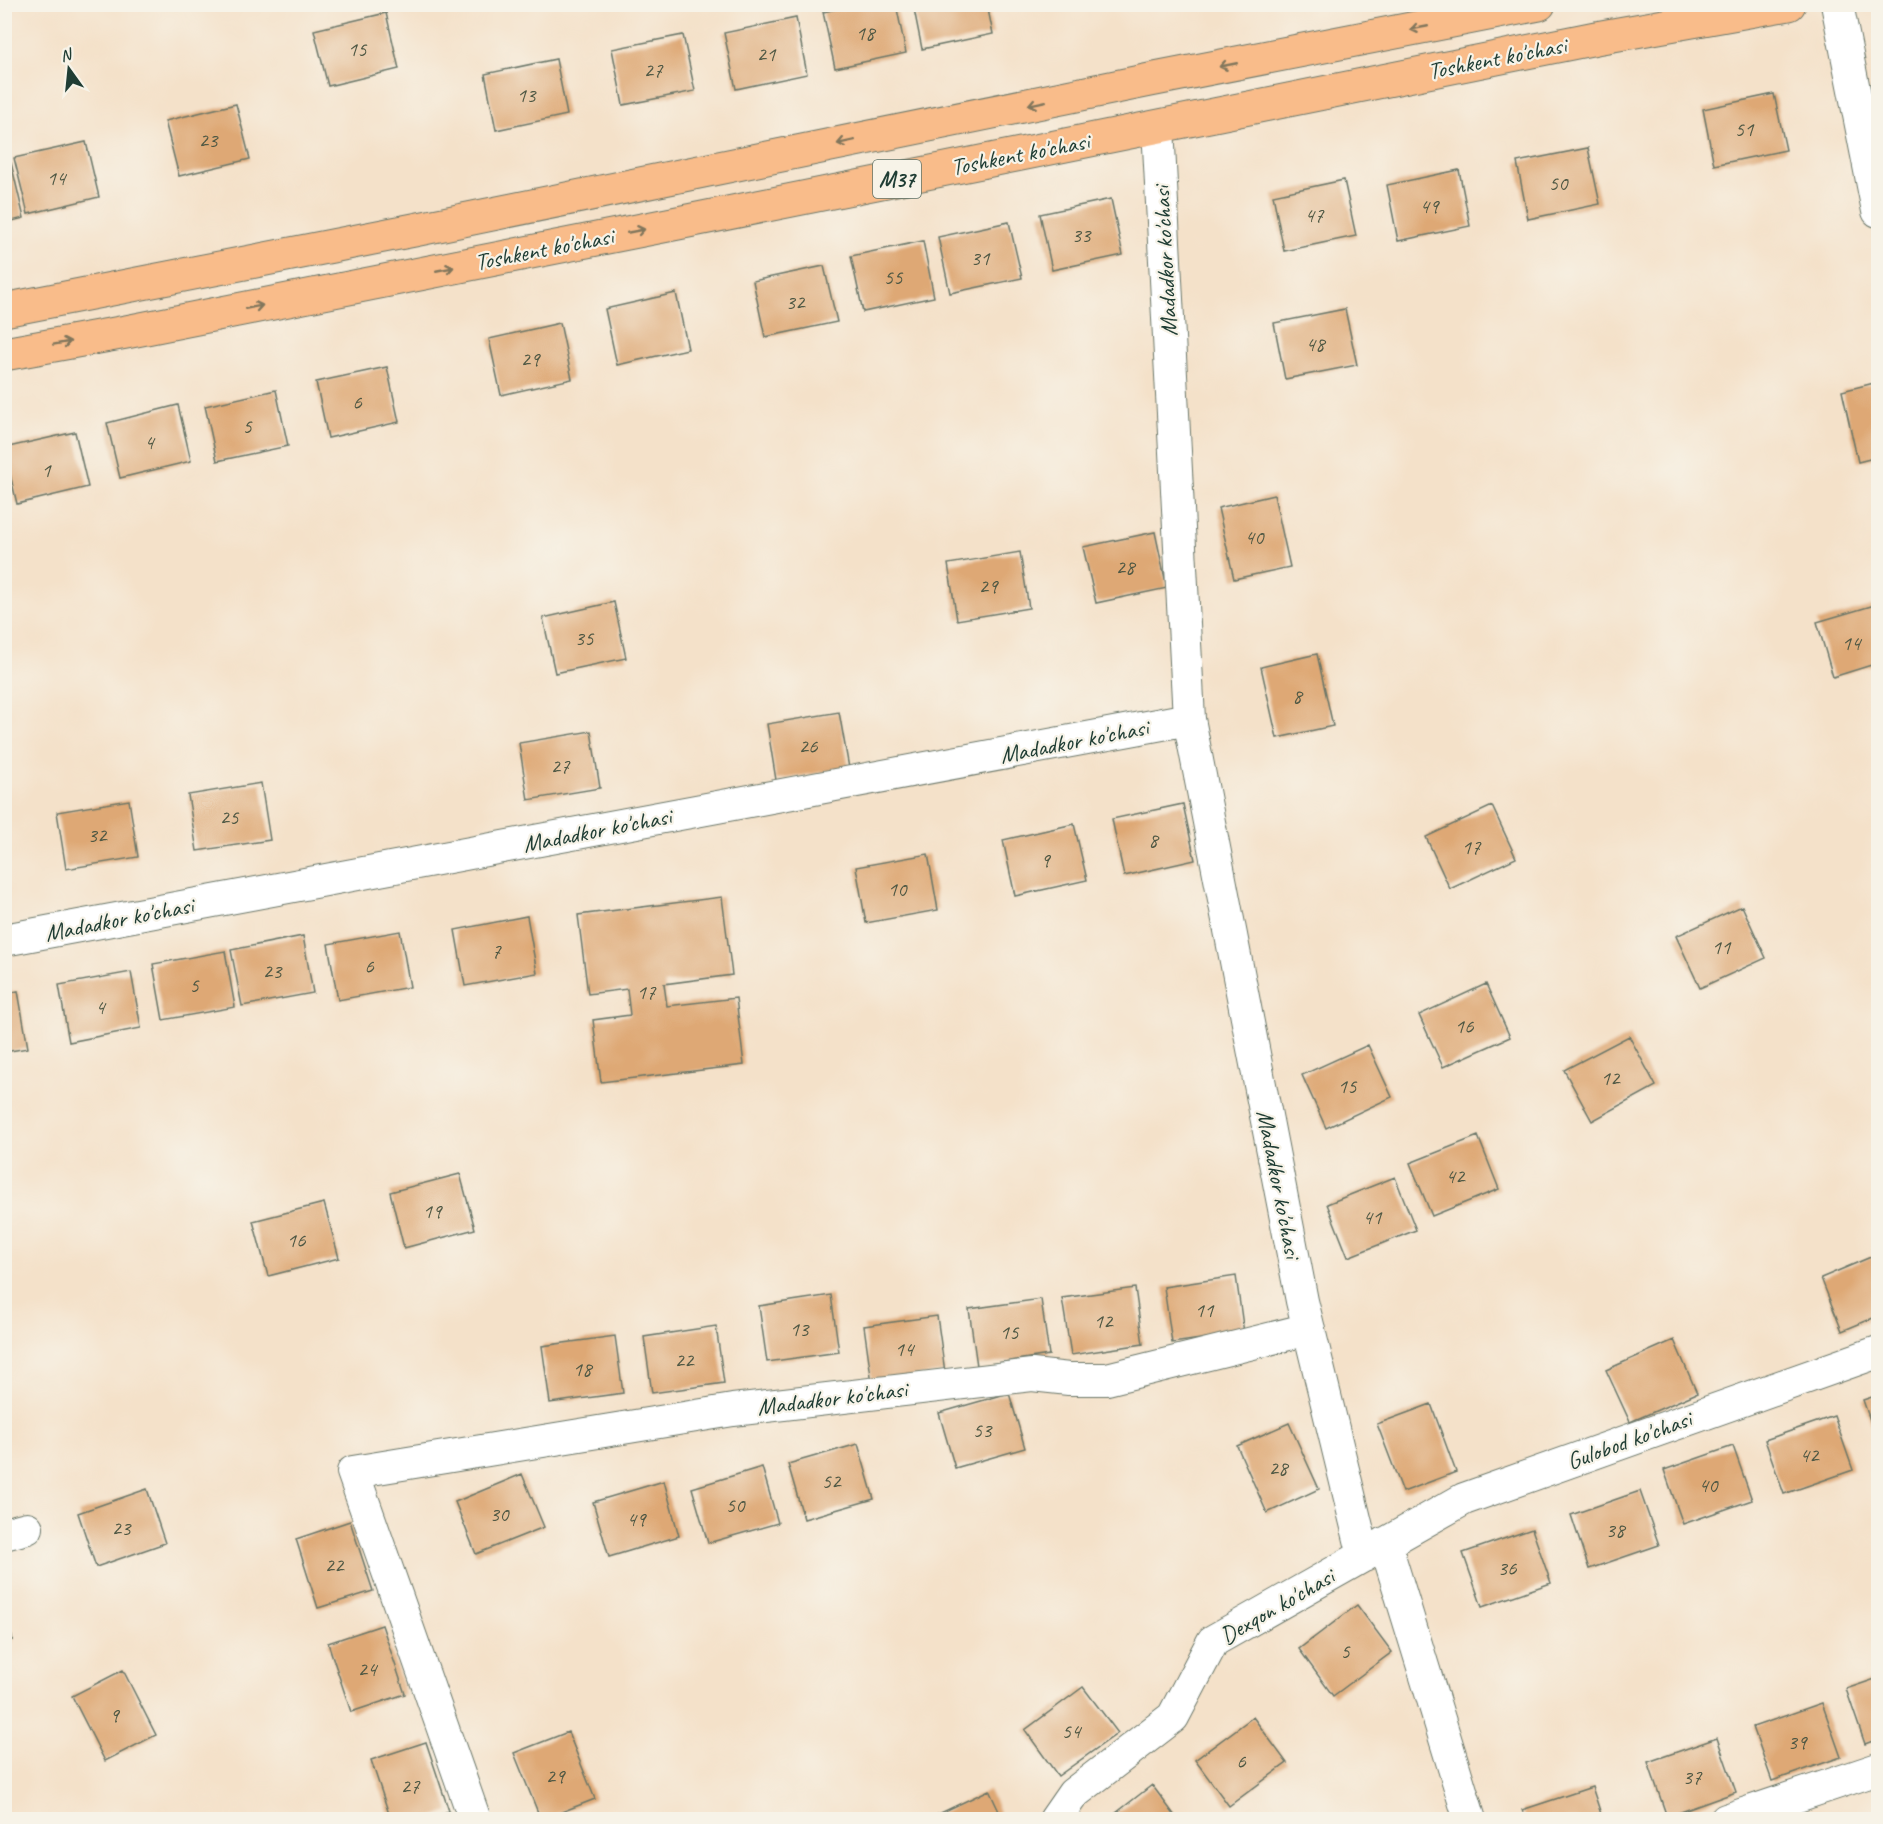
<svg xmlns="http://www.w3.org/2000/svg" width="1883" height="1824" viewBox="0 0 1883 1824" font-family="Caveat,sans-serif">
	<rect width="100%" height="100%" fill="#f7f3e8"/>
	<filter id="ink" filterUnits="userSpaceOnUse"><feTurbulence type="fractalNoise" baseFrequency=".0167" numOctaves="2"/><feDisplacementMap in="SourceGraphic" scale="12" xChannelSelector="R" yChannelSelector="G"/><feConvolveMatrix kernelMatrix="1 2 1 2 8 2 1 2 1" color-interpolation-filters="sRGB"/></filter>
	<filter id="wash" filterUnits="userSpaceOnUse"><feTurbulence type="fractalNoise" baseFrequency=".008" numOctaves="4" result="noise"/><feDisplacementMap in="SourceGraphic" scale="24" xChannelSelector="R" yChannelSelector="G"/><feGaussianBlur stdDeviation="1.35" result="paint"/><feColorMatrix in="noise" values="0 0 0 0 0 0 0 0 0 0 0 0 0 0 0 0 0 1.4 0 .05"/><feComposite in="paint" operator="in"/></filter>
	<g filter="url(#wash)">
		<rect width="100%" height="100%" fill="#f4e1c9"/>
		<g id="blocks">
			<path fill="#dea874" d="M859 4H896L906 53 835 68 823 12Z
				M913 4H987L993 34 922 49Z
				M386 13 399 69 328 86 314 30Z
				M796 18 807 74 736 89 724 33Z
				M683 35 695 91 623 105 612 49Z
				M556 59 567 115 496 130 485 74Z
				M1774 94 1786 150 1714 165 1703 109Z
				M236 104 250 159 179 176 165 121Z
				M86 142 99 197 28 214 14 158Z
				M1588 148 1600 204 1528 219 1517 162Z
				M11 163 24 218 4 223V164Z
				M1459 170 1470 226 1398 241 1387 185Z
				M1344 180 1356 236 1284 251 1273 195Z
				M1111 199 1123 255 1052 270 1040 214Z
				M1009 222 1022 278 950 293 938 237Z
				M923 241 934 297 863 312 851 256Z
				M824 266 837 322 765 337 753 281Z
				M676 293 688 349 617 365 605 309Z
				M1345 309 1357 365 1285 379 1274 323Z
				M560 323 572 379 501 395 489 339Z
				M387 367 399 422 328 438 316 382Z
				M1878 382V457L1858 462 1842 391Z
				M276 390 288 446 217 461 205 406Z
				M178 405 191 461 120 478 107 423Z
				M75 432 88 487 17 504 4 448Z
				M1274 495 1290 567 1234 579 1218 508Z
				M1155 532 1167 588 1096 603 1083 547Z
				M1020 552 1029 608 957 620 948 564Z
				M614 602 626 658 555 673 543 618Z
				M1878 604V663L1833 677 1817 622Z
				M1317 654 1333 726 1277 738 1261 667Z
				M839 712 849 768 776 780 767 724Z
				M591 731 600 788 528 800 519 743Z
				M261 783 270 840 197 851 188 795Z
				M129 800 138 857 66 869 57 812Z
				M1183 804 1195 860 1124 876 1112 819Z
				M1492 806 1516 858 1450 889 1426 837Z
				M1074 824 1087 880 1015 896 1003 840Z
				M928 854 938 910 866 923 856 867Z
				M722 897 732 975 664 984 667 1006 736 998 744 1065 601 1082 593 1020 630 1015 627 989 588 994 578 915Z
				M1742 906 1766 958 1700 988 1676 936Z
				M527 916 537 973 465 986 455 930Z
				M400 931 410 987 338 1000 328 944Z
				M303 936 313 993 242 1006 231 950Z
				M225 951 235 1007 163 1020 153 964Z
				M131 972 141 1028 69 1042 59 985Z
				M1486 984 1510 1037 1443 1067 1419 1015Z
				M18 991 28 1048 4 1052V994Z
				M1629 1036 1656 1086 1592 1121 1564 1070Z
				M1368 1045 1392 1097 1326 1128 1302 1075Z
				M1478 1136 1499 1189 1432 1216 1410 1163Z
				M460 1174 475 1229 404 1248 390 1192Z
				M1395 1177 1416 1230 1348 1257 1327 1204Z
				M324 1203 339 1258 268 1276 253 1221Z
				M1878 1254V1316L1842 1331 1821 1278Z
				M1236 1276 1244 1333 1172 1343 1164 1287Z
				M1135 1288 1143 1344 1071 1355 1062 1298Z
				M831 1295 839 1352 767 1362 759 1306Z
				M1041 1299 1049 1355 977 1366 969 1309Z
				M937 1316 945 1372 872 1383 864 1326Z
				M716 1326 724 1383 652 1393 644 1337Z
				M615 1336 623 1393 550 1403 542 1346Z
				M1674 1340 1697 1393 1630 1422 1606 1370Z
				M1009 1393 1025 1448 955 1468 939 1413Z
				M1878 1395V1443L1863 1400Z
				M1431 1404 1456 1472 1403 1492 1377 1424Z
				M1834 1416 1853 1470 1784 1494 1765 1440Z
				M1289 1423 1319 1489 1267 1513 1237 1446Z
				M858 1444 874 1499 804 1519 788 1464Z
				M1733 1446 1752 1500 1683 1524 1664 1470Z
				M762 1467 778 1523 708 1543 692 1488Z
				M522 1474 544 1527 476 1554 455 1502Z
				M664 1481 679 1536 609 1557 593 1502Z
				M147 1489 165 1543 96 1567 78 1513Z
				M1640 1491 1659 1545 1589 1569 1571 1515Z
				M350 1521 373 1591 318 1608 296 1539Z
				M1532 1529 1551 1583 1482 1607 1463 1553Z
				M1357 1605 1392 1652 1333 1696 1299 1649Z
				M4 1613 13 1640 4 1642Z
				M382 1625 405 1694 351 1712 328 1643Z
				M123 1670 156 1735 105 1761 72 1696Z
				M1878 1678V1739L1865 1744 1846 1689Z
				M1083 1687 1118 1733 1058 1776 1025 1730Z
				M1822 1703 1841 1757 1772 1781 1753 1727Z
				M1253 1717 1287 1763 1229 1806 1195 1760Z
				M568 1732 595 1799 541 1820 514 1753Z
				M1717 1738 1736 1792 1667 1817 1648 1762Z
				M426 1742 449 1811 424 1820H391L371 1760Z
				M1152 1785 1178 1820H1107Z
				M1592 1787 1603 1820H1526L1522 1810Z
				M989 1790 1003 1820H926Z"/>
		</g>
	</g>
	<g filter="url(#ink)">
		<use href="#blocks" fill-opacity="0" stroke="#6a7668" stroke-width="1.5"/>
		<g fill="none" stroke-linecap="round" stroke-linejoin="round">
			<defs>
				<path id="minor" d="M1837 4 1878 211
					M1158 127 1189 719 1302 1301 1364 1556
					M4 940 1189 719
					M4 1534 27 1528
					M1385 1543 1470 1820
					M475 1820 353 1472 733 1410 1032 1375 1069 1379H1107L1309 1329
					M1055 1820 1073 1794 1173 1717 1213 1641 1464 1499 1878 1352
					M1726 1820 1878 1769"/>
				<path id="trunk" d="M4 310 414 230 1150 80 1539 4
					M4 354 126 332 693 220 1596 38 1789 4"/>
			</defs>
			<use href="#minor" stroke="#6a7668" stroke-width="34"/>
			<use href="#trunk" stroke="#6a7668" stroke-width="35"/>
			<use href="#minor" stroke="#fff" stroke-width="32"/>
			<use href="#trunk" stroke="#f9bc8a" stroke-width="33"/>
		</g>
		<defs><path id="oneway-shaft" d="M-6 0H5M1.5-3L5.5 0L1.5 3" fill="none" stroke-width="1.6" stroke-linecap="round" stroke-linejoin="round" transform="scale(1.5)"/></defs>
		<g stroke="#81765b">
			<use href="#oneway-shaft" transform="translate(1419 28) rotate(169)"/>
			<use href="#oneway-shaft" transform="translate(1228 65) rotate(169)"/>
			<use href="#oneway-shaft" transform="translate(1037 103) rotate(168)"/>
			<use href="#oneway-shaft" transform="translate(846 142) rotate(168)"/>
			<use href="#oneway-shaft" transform="translate(636 231) rotate(-11)"/>
			<use href="#oneway-shaft" transform="translate(445 269) rotate(-11)"/>
			<use href="#oneway-shaft" transform="translate(254 307) rotate(-11)"/>
			<use href="#oneway-shaft" transform="translate(62 343) rotate(-10)"/>
		</g>
	</g>
	<g text-anchor="middle" stroke-width="4.5" stroke-linejoin="round" paint-order="stroke">
		<g font-size="21" fill="#4f5844">
			<text x="865" y="40">18</text>
			<text x="357" y="56">15</text>
			<text x="766" y="61">21</text>
			<text x="653" y="77">27</text>
			<text x="526" y="102">13</text>
			<text x="1744" y="136">51</text>
			<text x="208" y="147">23</text>
			<text x="56" y="185">14</text>
			<text x="1558" y="190">50</text>
			<text x="1429" y="213">49</text>
			<text x="1314" y="222">47</text>
			<text x="1081" y="242">33</text>
			<text x="980" y="265">31</text>
			<text x="893" y="284">55</text>
			<text x="795" y="309">32</text>
			<text x="1315" y="351">48</text>
			<text x="530" y="366">29</text>
			<text x="357" y="409">6</text>
			<text x="247" y="433">5</text>
			<text x="149" y="449">4</text>
			<text x="46" y="477">1</text>
			<text x="1254" y="544">40</text>
			<text x="1125" y="574">28</text>
			<text x="988" y="593">29</text>
			<text x="584" y="645">35</text>
			<text x="1851" y="650">14</text>
			<text x="1297" y="703">8</text>
			<text x="808" y="753">26</text>
			<text x="560" y="773">27</text>
			<text x="229" y="824">25</text>
			<text x="97" y="842">32</text>
			<text x="1153" y="847">8</text>
			<text x="1471" y="854">17</text>
			<text x="1045" y="867">9</text>
			<text x="897" y="896">10</text>
			<text x="1721" y="954">11</text>
			<text x="496" y="958">7</text>
			<text x="369" y="973">6</text>
			<text x="272" y="978">23</text>
			<text x="194" y="992">5</text>
			<text x="646" y="999">17</text>
			<text x="100" y="1014">4</text>
			<text x="1464" y="1033">16</text>
			<text x="1610" y="1085">12</text>
			<text x="1347" y="1093">15</text>
			<text x="1455" y="1183">42</text>
			<text x="432" y="1218">19</text>
			<text x="1372" y="1224">41</text>
			<text x="296" y="1247">16</text>
			<text x="1204" y="1317">11</text>
			<text x="1103" y="1328">12</text>
			<text x="799" y="1336">13</text>
			<text x="1009" y="1339">15</text>
			<text x="904" y="1356">14</text>
			<text x="684" y="1367">22</text>
			<text x="582" y="1376">18</text>
			<text x="982" y="1437">53</text>
			<text x="1809" y="1462">42</text>
			<text x="1278" y="1475">28</text>
			<text x="831" y="1488">52</text>
			<text x="1708" y="1492">40</text>
			<text x="735" y="1512">50</text>
			<text x="499" y="1521">30</text>
			<text x="636" y="1526">49</text>
			<text x="121" y="1535">23</text>
			<text x="1615" y="1537">38</text>
			<text x="334" y="1572">22</text>
			<text x="1507" y="1575">36</text>
			<text x="1345" y="1658">5</text>
			<text x="367" y="1676">24</text>
			<text x="114" y="1722">9</text>
			<text x="1071" y="1738">54</text>
			<text x="1797" y="1749">39</text>
			<text x="1241" y="1768">6</text>
			<text x="555" y="1783">29</text>
			<text x="1692" y="1784">37</text>
			<text x="410" y="1793">27</text>
		</g>
		<rect fill="#f7f3e8" stroke="#60746a" stroke-width="1.5" x="873" y="160" width="48" height="38" rx="4.5"/>
		<g font-size="22" font-weight="bold" fill="#1f3d34">
			<text x="897" y="187">M37</text>
		</g>
		<g font-size="24" fill="#1f3d34" stroke="#f7f3e8">
			<text transform="translate(1497 58) rotate(-11)" y="8">Toshkent ko'chasi</text>
			<text transform="translate(1020 154) rotate(-11)" y="8">Toshkent ko'chasi</text>
			<text transform="translate(544 249) rotate(-11)" y="8">Toshkent ko'chasi</text>
			<text transform="translate(1165 261) rotate(-93)" y="8">Madadkor ko'chasi</text>
			<text transform="translate(1074 741) rotate(-11)" y="8">Madadkor ko'chasi</text>
			<text transform="translate(597 830) rotate(-11)" y="8">Madadkor ko'chasi</text>
			<text transform="translate(119 919) rotate(-11)" y="8">Madadkor ko'chasi</text>
			<text transform="translate(1279 1184) rotate(79)" y="8">Madadkor ko'chasi</text>
			<text transform="translate(832 1398) rotate(-7)" y="8">Madadkor ko'chasi</text>
			<text transform="translate(1629 1440) rotate(-20)" y="8">Gulobod ko'chasi</text>
			<text transform="translate(1277 1606) rotate(-30)" y="8">Dexqon ko'chasi</text>
		</g>
	</g>
	<rect width="1883" height="1824" fill="none" stroke="#f7f3e8" stroke-width="24"/>
	<g transform="translate(69 69) rotate(345)" stroke="#f7f3e8" stroke-width="4.5" paint-order="stroke">
	<path d="M0-4.5L10 22L0 15L-10 22Z" fill="#1f3d34"/>
	<text y="-9" font-size="16" font-weight="bold" text-anchor="middle" fill="#1f3d34">N</text>
	</g>
</svg>
